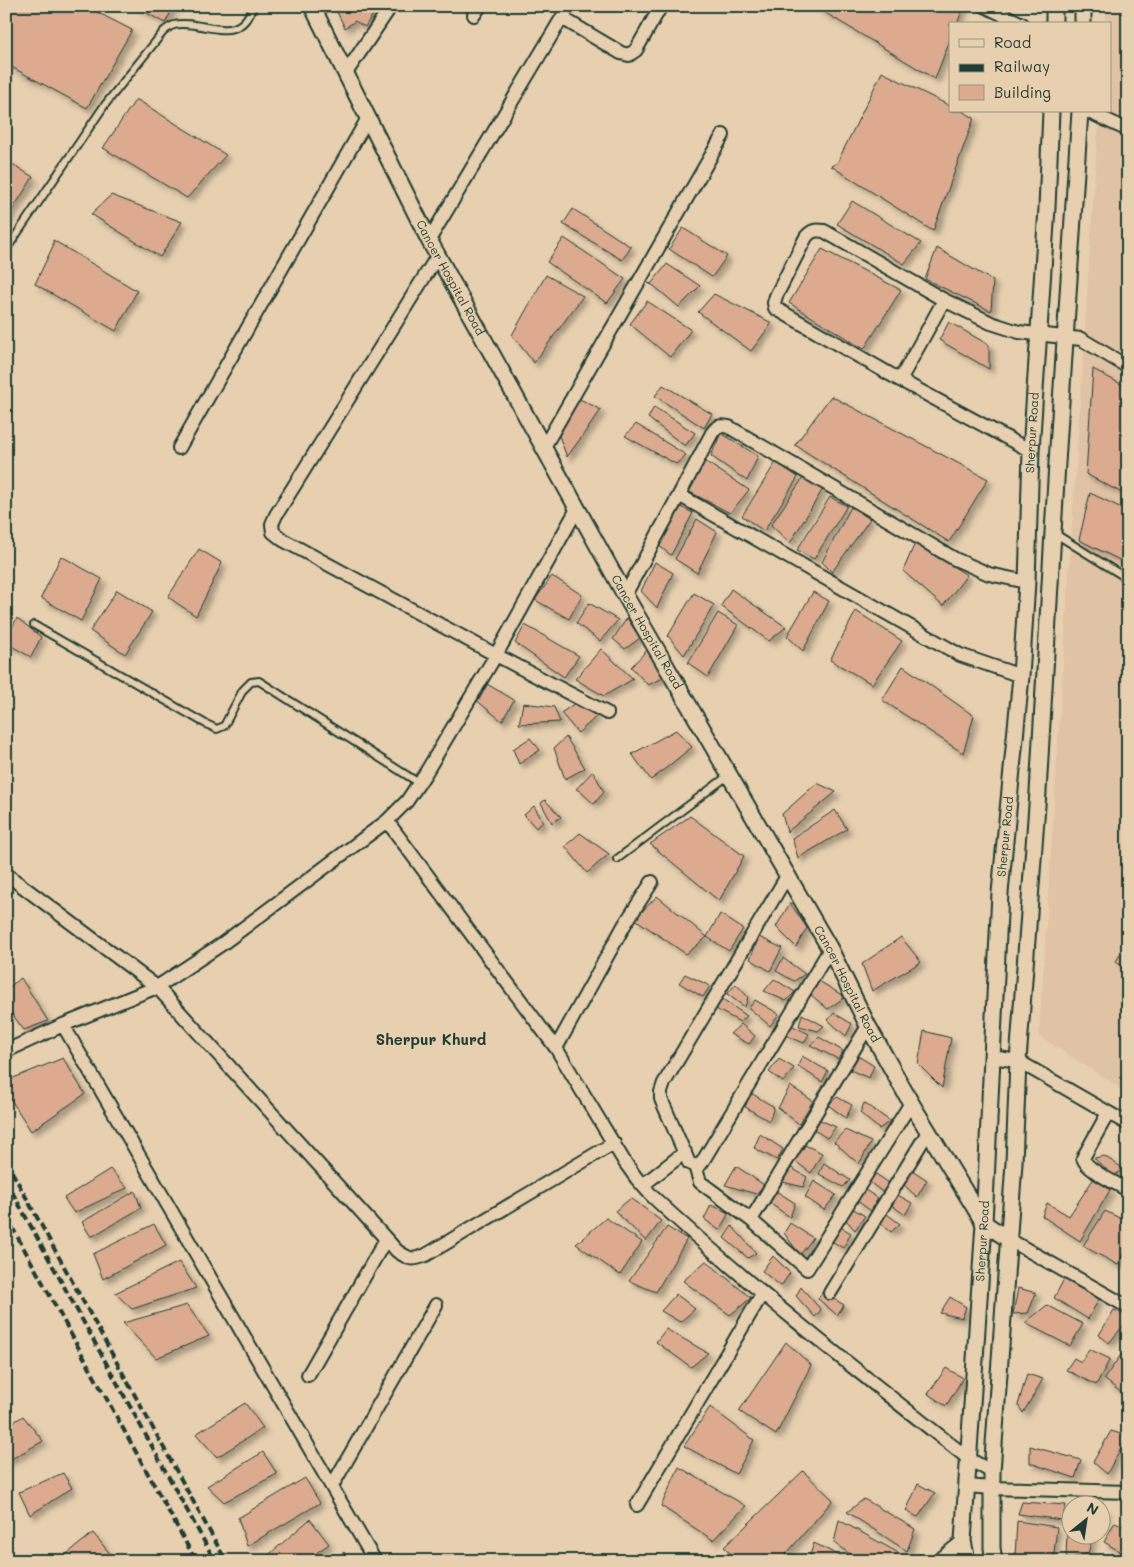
<svg xmlns="http://www.w3.org/2000/svg" width="1134" height="1567" viewBox="0 0 1134 1567" font-family="Mali,sans-serif">
	<defs>
		<filter id="shadow"><feDropShadow dx="4.5" dy="4.5" stdDeviation="2.5" flood-color="#0004"/></filter>
	</defs>
	<rect width="100%" height="100%" fill="#e7d0b0"/>
	<filter id="ink" filterUnits="userSpaceOnUse"><feTurbulence type="fractalNoise" baseFrequency=".02" numOctaves="2"/><feDisplacementMap in="SourceGraphic" scale="10" xChannelSelector="R" yChannelSelector="G"/><feConvolveMatrix kernelMatrix="1 2 1 2 8 2 1 2 1" color-interpolation-filters="sRGB"/></filter>
	<g filter="url(#ink)">
		<path fill="#e0c2a4" d="M1106 6H1128V1093L1039 1036 1099 111H1110V24H1105Z"/>
		<path fill="#dcaa8f" stroke="#1f3d34" filter="url(#shadow)" d="M11 6H85L132 30 87 108 6 64V15Z
			M134 6H174L165 23Z
			M334 6H378L365 27 355 21 345 28Z
			M814 6H964L957 24H950V40L935 79Z
			M882 72 950 106V111H962L974 118 933 231 831 166 837 163Z
			M136 99 226 155 187 198 103 148Z
			M6 160 33 177 6 220Z
			M111 195 182 222 160 257 91 214Z
			M852 201 921 243 904 264 837 224Z
			M573 209 631 247 622 260 563 224Z
			M683 228 727 256 712 277 669 249Z
			M564 238 625 279 607 303 547 262Z
			M53 240 137 291 116 331 35 284 53 246Z
			M937 248 993 281 991 311 925 279Z
			M822 249 901 290 864 349 789 303Z
			M667 264 700 286 679 307 654 286 648 283 651 284Z
			M546 275 583 296 534 363 512 335Z
			M714 294 772 323 751 351 698 312Z
			M647 301 691 330 670 357 630 324Z
			M949 322 989 345V369L939 340Z
			M1093 369 1128 388V496L1086 474Z
			M663 385 712 414 704 428 655 396Z
			M831 396 988 479 949 542 795 445Z
			M578 398 601 410 567 457 559 436Z
			M654 407 695 433 685 446 648 418Z
			M636 424 686 455 676 464 625 436Z
			M721 433 758 456 747 481 711 456Z
			M703 460 749 490 730 513 688 491Z
			M776 462 798 477 764 531 742 516Z
			M803 478 823 489 790 543 771 525Z
			M1090 493 1128 511V564L1079 540Z
			M830 497 847 506 814 559 797 550Z
			M681 507 693 513 671 555 659 546Z
			M851 507 870 519 832 572 822 562Z
			M697 519 717 532 697 573 675 559Z
			M915 543 967 575 943 606 903 571Z
			M199 549 222 563 196 616 168 597Z
			M61 556 102 579 81 621 41 598Z
			M655 562 673 573 657 608 641 591Z
			M552 576 582 595 569 619 535 600Z
			M731 589 786 627 769 641 721 606Z
			M117 590 152 612 125 654 90 631Z
			M813 592 829 601 803 651 787 636Z
			M694 593 714 605 684 655 668 636Z
			M589 603 618 620 600 641 576 623Z
			M856 611 902 641 872 684 830 660Z
			M718 613 738 625 708 677 688 663Z
			M17 618 41 637 31 657 6 643V639Z
			M627 618 640 638 625 649 613 639Z
			M525 625 579 656 564 677 515 643Z
			M601 649 633 679 604 696 575 679Z
			M648 649 663 678 648 685 631 667Z
			M903 666 974 716 963 753 882 700Z
			M487 684 514 700 502 721 475 699 479 700Z
			M523 703 554 707 560 722 519 724Z
			M575 703 597 716 578 733 561 713Z
			M676 730 692 747 651 780 632 754Z
			M566 737 585 768 565 779 554 748Z
			M530 738 540 750 519 764 513 749Z
			M593 771 604 792 594 804 580 791 576 789Z
			M817 783 836 792 787 832 782 814Z
			M545 800 561 817 552 823 541 803Z
			M534 806 543 822 536 828 524 815Z
			M835 810 847 829 798 858 792 838Z
			M690 816 744 856 719 901 650 844Z
			M580 833 609 854 587 873 565 846Z
			M657 896 707 937 686 954 635 919Z
			M790 903 807 928 796 947 776 927Z
			M720 914 743 929 729 951 707 937Z
			M759 937 782 948 770 971 750 959Z
			M901 937 921 962 872 991 862 964Z
			M1120 954 1128 958V970L1116 962Z
			M783 958 805 974 794 981 776 971Z
			M685 974 710 986 703 997 679 983Z
			M21 978 48 1021 24 1030 6 1006V989Z
			M774 979 795 992 786 1001 764 991Z
			M819 981 845 997 828 1009 811 995Z
			M736 984 748 997 745 1007 727 994Z
			M721 998 747 1016 740 1022 714 1008Z
			M755 1000 779 1014 770 1026 749 1008Z
			M834 1013 852 1024 846 1036 828 1020Z
			M802 1014 824 1026 818 1031 799 1026Z
			M741 1024 755 1036 749 1044 730 1034Z
			M791 1025 809 1034 804 1043 785 1035Z
			M924 1031 951 1038 942 1088 918 1064Z
			M819 1037 843 1051 838 1059 810 1045Z
			M802 1056 828 1071 822 1082 798 1066Z
			M858 1056 874 1066 869 1078 850 1070Z
			M63 1058 85 1094 31 1131 6 1092V1081Z
			M779 1059 794 1068 783 1082 769 1072Z
			M790 1086 813 1101 799 1124 778 1108Z
			M751 1093 774 1107 769 1121 745 1107Z
			M837 1097 852 1105 846 1118 828 1105Z
			M864 1103 890 1121 879 1129 860 1113Z
			M818 1119 836 1127 827 1138 814 1130Z
			M845 1130 871 1142 859 1164 834 1142Z
			M760 1134 783 1149 777 1160 754 1148Z
			M805 1145 822 1153 811 1173 795 1161Z
			M1104 1156 1124 1169 1113 1176 1094 1158Z
			M824 1163 850 1180 843 1187 819 1174Z
			M736 1166 764 1185 756 1194 725 1185Z
			M788 1166 807 1177 803 1187 783 1182Z
			M110 1169 127 1188 74 1213 64 1198Z
			M912 1170 927 1180 917 1197 903 1184Z
			M873 1172 889 1183 884 1193 868 1181Z
			M1094 1178 1110 1190 1080 1241 1042 1216 1047 1203 1069 1216Z
			M814 1181 836 1195 824 1210 805 1197Z
			M865 1190 878 1198 871 1211 856 1200Z
			M135 1191 141 1208 91 1237 82 1222Z
			M776 1191 795 1203 790 1217 768 1202Z
			M896 1194 912 1203 905 1215 890 1204Z
			M631 1198 661 1221 646 1241 615 1211Z
			M711 1205 729 1213 719 1230 704 1219Z
			M852 1208 865 1216 855 1230 845 1219Z
			M1105 1211 1128 1222V1244L1118 1265 1083 1246Z
			M887 1214 900 1224 891 1232 881 1223Z
			M606 1218 642 1242 620 1275 576 1244Z
			M790 1223 813 1238 800 1255 784 1233Z
			M154 1224 166 1245 103 1279 93 1254Z
			M837 1225 851 1233 843 1248 830 1240Z
			M732 1226 756 1253 748 1258 724 1238Z
			M667 1227 687 1239 656 1292 629 1281Z
			M773 1256 790 1273 781 1286 762 1271Z
			M706 1261 751 1298 730 1315 683 1281Z
			M179 1262 196 1288 132 1309 115 1293Z
			M1064 1279 1099 1299 1088 1319 1054 1298Z
			M801 1287 821 1310 815 1317 796 1296Z
			M1018 1288 1036 1293 1028 1313 1013 1314Z
			M822 1292 844 1305 837 1315 818 1299Z
			M676 1294 695 1309 680 1322 661 1311Z
			M950 1297 966 1307 962 1318 940 1313Z
			M187 1305 209 1336 156 1358 123 1323Z
			M1047 1305 1083 1324 1070 1346 1025 1323Z
			M1114 1310 1128 1316V1320L1109 1343 1099 1335Z
			M666 1329 708 1353 691 1367 656 1342Z
			M786 1342 811 1365 776 1435 739 1411Z
			M1127 1346 1128 1347V1398L1104 1379Z
			M1089 1349 1110 1359 1096 1385 1066 1370 1074 1358 1081 1362Z
			M946 1368 963 1378 946 1406 928 1394Z
			M1027 1374 1043 1379 1023 1413 1018 1405Z
			M245 1403 263 1428 217 1457 196 1434Z
			M710 1407 754 1440 736 1474 684 1446Z
			M23 1416 43 1441 6 1462V1427Z
			M1111 1431 1127 1436 1107 1474 1093 1462Z
			M1030 1446 1081 1460 1075 1478 1030 1463Z
			M263 1452 277 1474 224 1502 207 1486Z
			M679 1467 746 1506 713 1540 661 1506Z
			M803 1471 833 1500 780 1561H739L724 1547Z
			M63 1473 72 1488 30 1515 19 1492Z
			M305 1478 320 1503 247 1546 238 1518Z
			M918 1484 935 1493 918 1517 906 1511Z
			M864 1499 915 1529 907 1551 847 1512Z
			M1022 1502 1066 1505 1062 1520 1018 1514Z
			M1102 1509H1106L1105 1524H1102Z
			M310 1519 329 1544 305 1561H266L264 1559Z
			M839 1520 906 1557 903 1561H860L834 1543Z
			M1017 1521 1057 1527 1053 1561 1015 1557Z
			M1115 1522 1128 1528V1553L1126 1555 1104 1542Z
			M1067 1529H1072V1534H1093L1088 1554 1066 1559Z
			M93 1533 116 1561H58Z
			M814 1543 850 1561H808Z
			M344 1552 349 1561H331Z"/>
		<g fill="none" stroke-linecap="round" stroke-linejoin="round">
			<defs>
				<path id="service" d="M6 250 104 106 164 31C167 29 170 26 174 25 202 18 238 49 253 6
					M1054 533 1128 579
					M34 625 206 724 217 729 224 726 243 690 251 682 259 681 419 783
					M617 859 729 775"/>
				<path id="minor" d="M985 6 1022 24
					M474 15 480 6
					M562 18 621 53 629 55 636 50 661 6
					M346 73 391 6
					M1087 111 1128 130
					M429 240 569 6
					M438 255 276 515 272 524 273 532 283 540 496 655 607 713
					M900 380 944 300
					M544 447 723 135
					M179 448 368 118
					M1031 451 900 380 775 308 774 303 776 296 806 237C812 230 815 230 824 231L944 300 991 323 1019 332 1081 339 1128 367
					M577 509 496 655 425 774 407 801 387 821 556 1048 624 1161 637 1179 652 1196C753 1290 861 1374 969 1459L992 1472
					M625 595 679 495
					M1021 676 960 655 679 495 712 433C717 426 720 425 729 427L955 559 989 574 1027 582
					M387 821 222 944 157 987 397 1251C409 1259 412 1261 426 1255L614 1143
					M6 874 157 987
					M787 876 664 1083 661 1092V1099L689 1163 695 1166 701 1164 830 949
					M63 1025 375 1561
					M556 1048 625 924 652 882
					M6 1051 63 1025 157 987
					M992 1057 1018 1061 1128 1124
					M1108 1113 1083 1158C1087 1171 1116 1183 1128 1190
					M695 1166 700 1182 751 1220 807 1269 911 1103
					M643 1185 685 1152
					M751 1220 868 1026
					M1008 1239 1128 1307
					M830 1293 928 1132
					M308 1375 386 1239
					M332 1486 436 1305
					M967 1486 991 1488 1128 1492
					M637 1505 762 1294
					M938 1561 963 1541"/>
				<g id="tertiary">
					<path id="s1" d="M312 6 429 240 625 595 830 949 868 1026 911 1103 984 1223 1008 1239"/>
					<path d="M1054 6V24"/>
					<path d="M1083 24V6"/>
					<path id="s2" d="M967 1561 963 1541 984 1223 1000 893 1021 676 1027 582 1031 451 1047 208 1051 111"/>
					<path d="M994 1561 992 1548V1472L1014 1163 1018 1061 1038 792 1057 463 1080 111"/>
				</g>
			</defs>
			<use href="#service" stroke="#1f3d34" stroke-width="10"/>
			<use href="#minor" stroke="#1f3d34" stroke-width="16"/>
			<use href="#tertiary" stroke="#1f3d34" stroke-width="19"/>
			<use href="#service" stroke="#e7d0b0" stroke-width="6"/>
			<use href="#minor" stroke="#e7d0b0" stroke-width="12"/>
			<use href="#tertiary" stroke="#e7d0b0" stroke-width="15"/>
			<path stroke="#1f3d34" stroke-width="4" stroke-dasharray="8 4" stroke-linecap="butt" d="M6 1161 226 1561
				M6 1181 215 1561
				M6 1216 196 1561"/>
		</g>
	</g>
	<g text-anchor="middle" stroke-width="5" stroke-linejoin="round" paint-order="stroke">
		<g font-size="12" fill="#1f3d34" stroke="#e7d0b0">
			<text dy="4" stroke="none"><textPath href="#s1" startOffset="305">Cancer Hospital Road</textPath></text>
			<text dy="4" stroke="none"><textPath href="#s2" startOffset="1131">Sherpur Road</textPath></text>
			<text dy="4" stroke="none"><textPath href="#s1" startOffset="710">Cancer Hospital Road</textPath></text>
			<text dy="4" stroke="none"><textPath href="#s2" startOffset="726">Sherpur Road</textPath></text>
			<text dy="4" stroke="none"><textPath href="#s1" startOffset="1115">Cancer Hospital Road</textPath></text>
			<text dy="4" stroke="none"><textPath href="#s2" startOffset="321">Sherpur Road</textPath></text>
		</g>
		<g font-size="15" font-weight="bold" fill="#1f3d34" stroke="#e7d0b0">
			<text x="431" y="1045">Sherpur Khurd</text>
		</g>
	</g>
	<rect width="1134" height="1567" fill="none" stroke="#e7d0b0" stroke-width="25"/>
	<rect x="12" y="12" width="1109" height="1542" fill="none" stroke="#1f3d34" stroke-width="2" filter="url(#ink)"/>
	<rect x="949" y="22" width="162" height="90" fill="#e7d0b0" stroke="#97957e"/>
	<rect x="959" y="39" width="25" height="8" fill="#e7d0b0" stroke="#97957e"/>
	<text x="994" y="48" font-size="15" fill="#1f3d34">Road</text>
	<rect x="959" y="64" width="25" height="8" fill="#1f3d34" stroke="#97957e"/>
	<text x="994" y="72" font-size="15" fill="#1f3d34">Railway</text>
	<rect x="959" y="85" width="25" height="15" fill="#dcaa8f" stroke="#97957e"/>
	<text x="994" y="98" font-size="15" fill="#1f3d34">Building</text>
	<g transform="translate(1086 1520) rotate(30)"><circle r="24" fill="#e7d0b0" stroke="#97957e"/>
	<path d="M0-4L9 19L0 12L-9 19Z" fill="#1f3d34"/>
	<text y="-8" font-size="14" font-weight="bold" text-anchor="middle" fill="#1f3d34">N</text>
	</g>
</svg>
